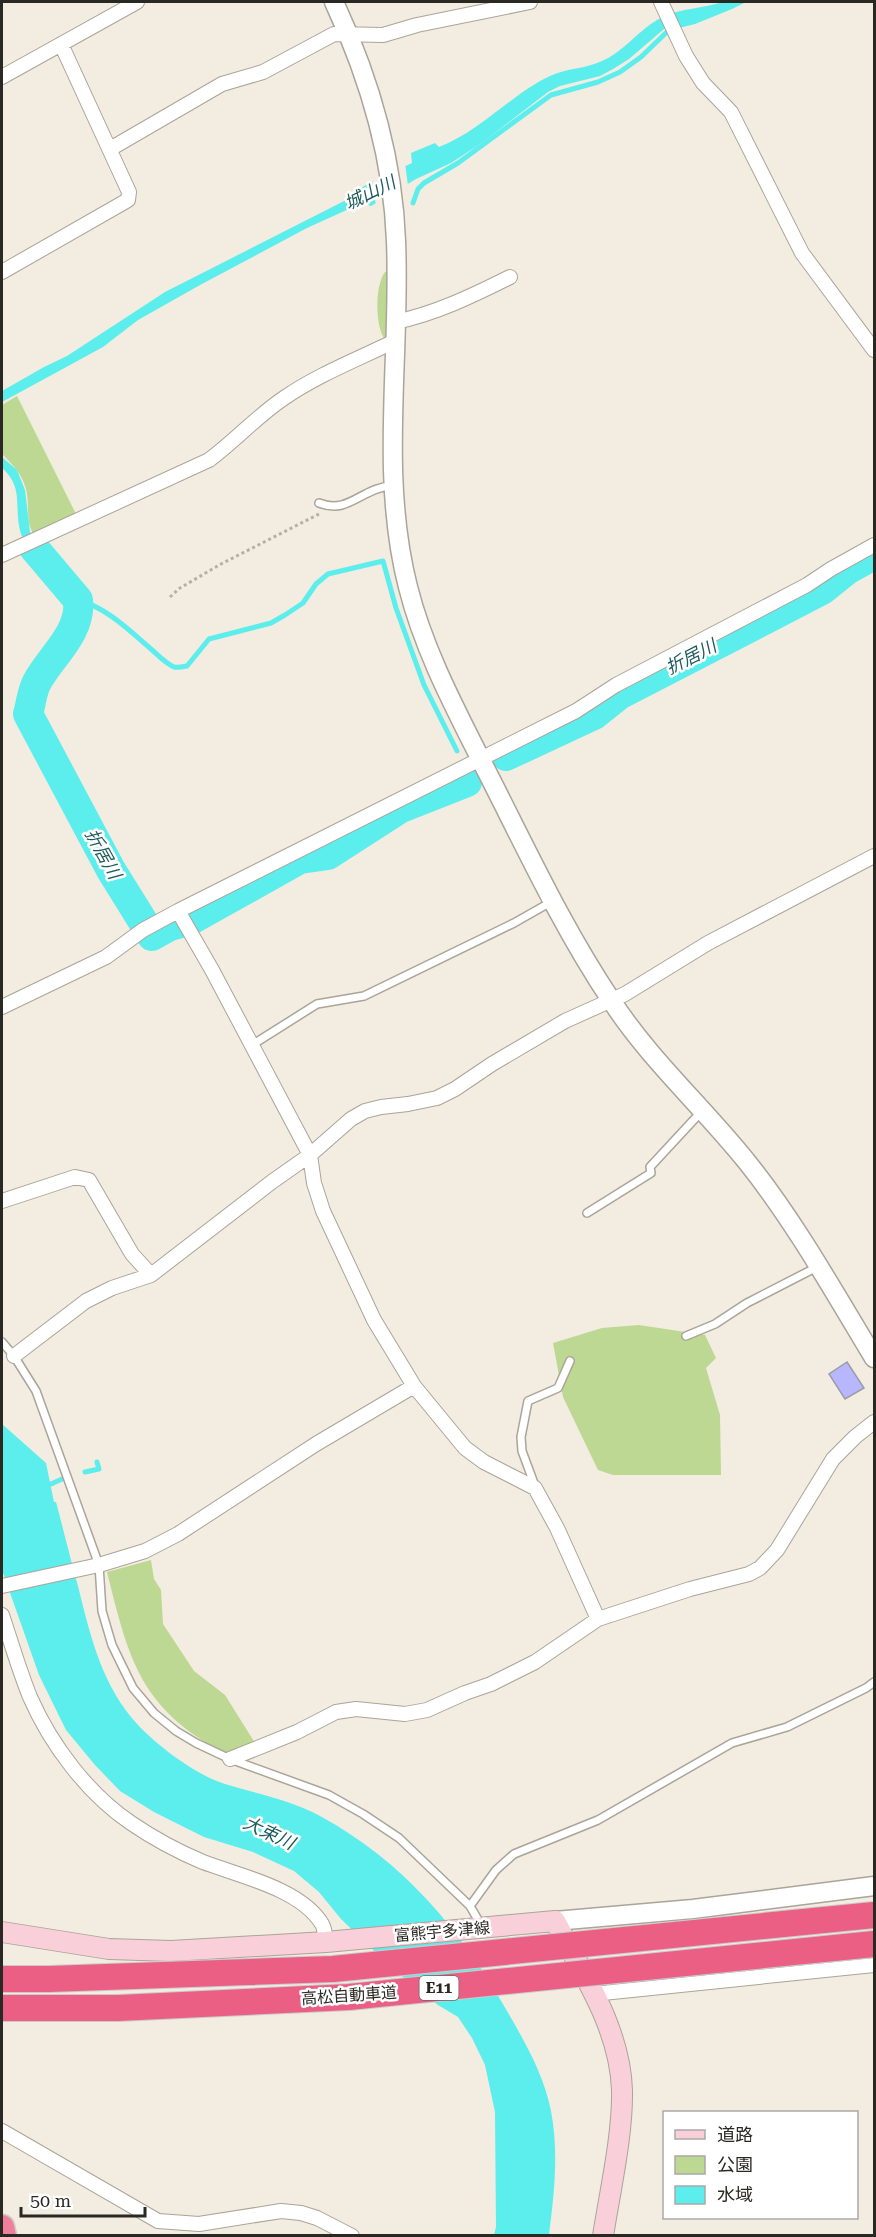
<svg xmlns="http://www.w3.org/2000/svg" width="876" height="2237" viewBox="0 0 876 2237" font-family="'Roboto Serif','Noto Sans JP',serif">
	<rect width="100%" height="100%" fill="#f3ece0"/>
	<path fill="#bdd892" d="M385 272H387L386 338H384C375 324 375 285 385 272Z
		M17 396 77 516 34 535C25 522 30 504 26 489 22 474 13 465 2 454V405Z
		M639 1325 705 1335 716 1358 706 1368 720 1415 721 1475H613L598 1470 563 1397 553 1343 602 1328Z
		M151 1560 154 1579 161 1590 163 1624 194 1671 225 1695 255 1743 226 1754C140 1709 129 1660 107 1572Z"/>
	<path fill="#5ceded" d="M722 2H746L732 9 695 24 683 27 664 29 629 59 613 69 600 76 560 86 548 92 483 142 451 163 416 179 371 206 362 203 307 228 200 285 138 320 103 347 2 402V391L44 367 67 356 165 292 354 196C359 184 399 169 412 163L411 153 435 143 439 147C481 131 510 95 550 76 566 68 586 69 602 61 623 52 637 32 657 20 680 7 699 10 722 2Z
		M2 457 17 470 25 490 30 532 62 577 54 579C43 566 27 550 21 534 13 509 25 488 2 468Z
		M2 1424 46 1463 54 1502H56C64 1532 71 1561 79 1590 91 1639 103 1687 138 1725 159 1747 196 1775 225 1784 257 1794 291 1800 320 1816 404 1862 460 1929 507 2011 525 2042 544 2075 551 2111 559 2153 554 2194 549 2235H494L496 2227 495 2112 485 2065 472 2038 458 2017 438 2005 392 1968 341 1919 319 1892 294 1871 253 1852 204 1837 154 1812 120 1791 95 1765 66 1730 39 1675 2 1570Z"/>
	<path fill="#f3ece0" d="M405 163 408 186 376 206 372 179Z"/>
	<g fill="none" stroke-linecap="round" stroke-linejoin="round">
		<path stroke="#5ceded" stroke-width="5" d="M413 203 418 189 424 183 458 163 551 95 598 82 620 72 641 57 672 27
			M78 600C106 607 130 631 151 649 158 655 165 663 174 667 178 668 182 667 187 666L209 639 271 623 285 615 303 603 316 584 328 574 383 561 396 608 424 685 457 751
			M85 1472 99 1469 97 1462
			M51 1484 62 1479"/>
		<path stroke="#5ceded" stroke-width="30" d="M34 548 78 600C82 632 51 656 37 682 32 691 31 704 28 714L111 870 152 936 170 926 191 920 300 859 328 855 401 808 467 782
			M506 756 594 715 619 695 822 590 847 570 874 555"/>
	</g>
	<path fill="#b8b7fd" stroke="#9c9ca9" stroke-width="1.5" d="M847 1362 864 1388 845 1399 829 1374Z"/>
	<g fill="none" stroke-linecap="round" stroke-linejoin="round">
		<defs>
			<path id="service" d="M319 503C349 515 362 487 392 486
				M252 1045 317 1004 364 996 514 923 551 902
				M587 1213 651 1173 650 1167 701 1112
				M686 1336 715 1324 747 1303 819 1266
				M2 1342 14 1356 36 1391 99 1565 102 1611 112 1645 133 1688 154 1713 176 1731 196 1743 230 1759 329 1795 363 1814 399 1838 470 1906 481 1925
				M535 1486 522 1451 521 1437 528 1401 558 1388 570 1361
				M470 1906 496 1870 514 1854 598 1820 732 1743 787 1727 866 1688 874 1682"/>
			<path id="minor" d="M661 2 686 56 703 83 731 112 802 253 874 350
				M2 77 137 2
				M110 149 222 84 263 72 334 34 383 35 417 25 530 2
				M2 272 128 200 129 192 61 44
				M395 322C435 314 474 295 510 277
				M2 555 209 460C235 441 257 416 284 398 317 375 358 359 395 341
				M178 911 212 970 310 1155 314 1183 323 1211 374 1320 414 1386 465 1448 484 1462 535 1488 557 1528 598 1619
				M2 1007 106 957 143 930 178 911 576 711 616 685 807 585 831 569 874 545
				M2 1201 75 1177 89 1180 132 1254 151 1275
				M14 1356 86 1301 112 1288 151 1275 273 1181 310 1155 351 1119 365 1111 381 1107 408 1104 437 1098 455 1089 492 1064 565 1021 625 994 708 943 874 856
				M2 1586 99 1565 145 1551 178 1534 316 1444 414 1386
				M2 1615C11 1642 19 1670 30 1697 51 1745 88 1794 131 1823 153 1838 179 1852 203 1862 240 1876 301 1889 322 1924 325 1929 325 1936 326 1942
				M230 1759 297 1732 336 1712 356 1709 405 1714 427 1710 465 1693 491 1684 535 1662 598 1619 690 1589 749 1574 760 1568 777 1550 833 1459 855 1437 874 1422
				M593 1994 874 1965
				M2 2131 158 2221 199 2224 281 2211 301 2213 317 2218 352 2236"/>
			<path id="tertiary" d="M334 2C369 77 393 158 396 241 401 357 379 474 408 587 424 651 456 710 485 768 525 846 562 927 611 1000 649 1059 703 1107 747 1162 795 1222 834 1292 874 1358
				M555 1921 693 1909 874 1886"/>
			<path id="secondary" d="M2 1932 109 1949 171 1951 326 1942 555 1921C583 1974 620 2028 622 2090 623 2134 610 2191 603 2236"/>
			<path id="trunk" d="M2 2227 4 2236"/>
		</defs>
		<use href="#service" stroke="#aba498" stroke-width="10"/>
		<use href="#minor" stroke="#aba498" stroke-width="16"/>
		<use href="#tertiary" stroke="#aba498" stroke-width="21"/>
		<use href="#secondary" stroke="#aba498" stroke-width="22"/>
		<use href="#trunk" stroke="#cccbca" stroke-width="27"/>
		<path stroke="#b5b0a6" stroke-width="3" stroke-dasharray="3 3" stroke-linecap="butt" d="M170 597 180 588 221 564 319 514"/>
		<use href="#service" stroke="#fff" stroke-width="7"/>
		<use href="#minor" stroke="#fff" stroke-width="14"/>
		<use href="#tertiary" stroke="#fff" stroke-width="18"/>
		<use href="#secondary" stroke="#f9cfda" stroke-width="20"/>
		<use href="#trunk" stroke="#ef7f9c" stroke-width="24"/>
		<defs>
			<path id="motorway-bridge" d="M2 1979H49L333 1969 874 1915
				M2 2008H118L349 1997 874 1944"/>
		</defs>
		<use href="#motorway-bridge" stroke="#cccbca" stroke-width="28" stroke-linecap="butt"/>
		<use href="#motorway-bridge" stroke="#eb5f84" stroke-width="26"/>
	</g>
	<g text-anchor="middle" stroke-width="5" stroke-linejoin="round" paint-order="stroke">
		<rect fill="#fff" stroke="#6a6865" stroke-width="1.5" x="419.5" y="1976" width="39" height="24" rx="4.5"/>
		<g font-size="15" font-weight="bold" fill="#2a2823">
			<text x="439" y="1993">E11</text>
		</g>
		<g font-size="16" fill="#2a2823" stroke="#fff">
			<text transform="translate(442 1931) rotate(-5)" y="6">富熊宇多津線</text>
			<text transform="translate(349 1995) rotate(-4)" y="6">高松自動車道</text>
		</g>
		<g font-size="18" font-style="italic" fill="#1e5b5b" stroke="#fff">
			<text transform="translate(370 193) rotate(-26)" y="6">城山川</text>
			<text transform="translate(691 657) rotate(-27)" y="6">折居川</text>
			<text transform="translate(103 854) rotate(61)" y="6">折居川</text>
			<text transform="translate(269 1833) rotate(25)" y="6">大束川</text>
		</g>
	</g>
	<rect width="876" height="2237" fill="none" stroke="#2a2823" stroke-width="6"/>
	<rect x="663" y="2111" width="195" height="108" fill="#ffffff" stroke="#aaa9a7" stroke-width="1.5"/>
	<rect x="675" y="2130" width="30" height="9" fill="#f9cfda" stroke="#aaa9a7" stroke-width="1.5"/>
	<text x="717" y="2141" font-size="18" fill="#2a2823">道路</text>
	<rect x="675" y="2156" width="30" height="18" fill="#bdd892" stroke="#aaa9a7" stroke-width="1.5"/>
	<text x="717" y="2171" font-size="18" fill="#2a2823">公園</text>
	<rect x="675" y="2186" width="30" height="18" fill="#5ceded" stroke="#aaa9a7" stroke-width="1.5"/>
	<text x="717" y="2201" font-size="18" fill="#2a2823">水域</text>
	<path d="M21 2207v9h124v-9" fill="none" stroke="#2a2823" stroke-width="3"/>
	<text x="30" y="2207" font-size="18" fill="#2a2823" stroke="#ffffff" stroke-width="4.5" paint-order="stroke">50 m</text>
</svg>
